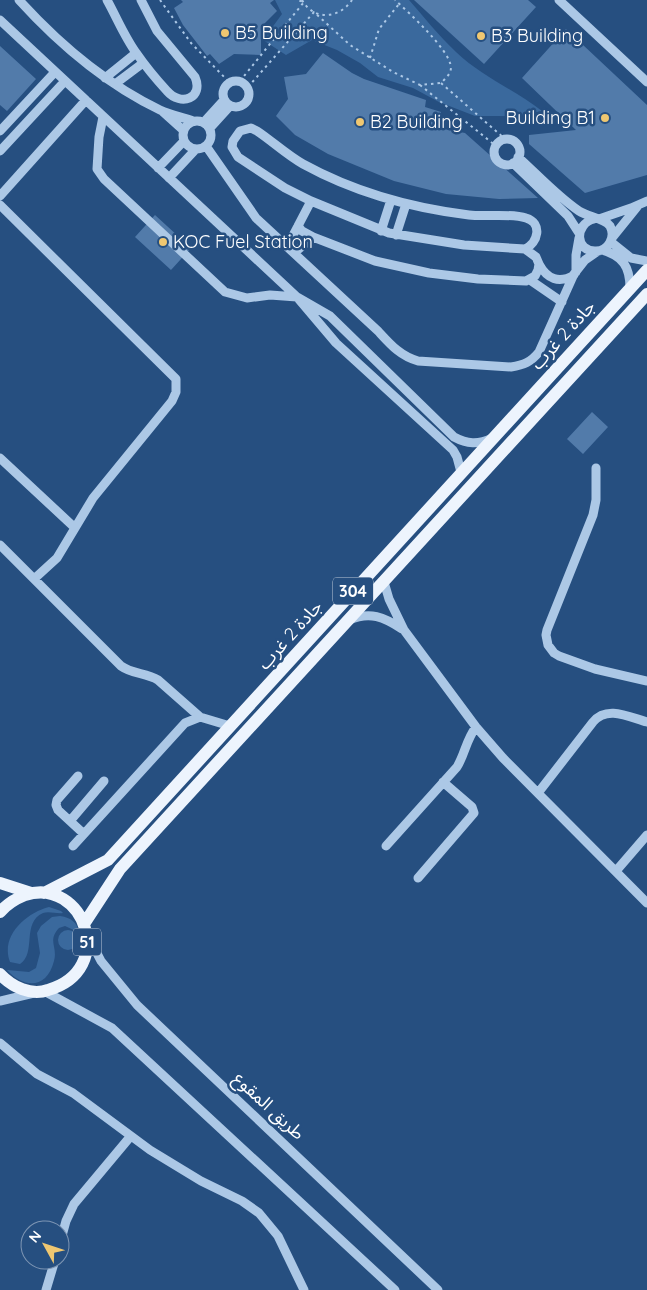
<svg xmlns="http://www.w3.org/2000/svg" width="647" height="1290" viewBox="0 0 647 1290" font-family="Quicksand,'Noto Sans Arabic',sans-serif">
	<rect width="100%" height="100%" fill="#264f80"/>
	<path fill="#3a699d" d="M275 0H409C424 17 439 36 456 52 481 76 515 90 542 111L515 116H475L439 102 413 88 378 77 360 63 337 50 312 40 286 55 263 40 282 14Z
		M49 907 61 911 63 913C57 914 49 911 43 913 21 923 37 953 20 964L10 962C0 936 26 913 49 907Z
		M60 916C72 918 76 922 80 933L65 926 59 928C47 941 58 947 54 961 47 989 24 989 7 970L29 972 36 968 40 953 37 933 41 926 52 917Z
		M58 940a10 10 0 1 1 20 0a10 10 0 1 1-20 0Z"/>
	<path fill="#527baa" d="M181 0H274L270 3 277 11 261 27V55L234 54 219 64 210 54 207 56 183 25 174 8 183 2Z
		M414 0H528L536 7 484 64Z
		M566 29 647 105V175L585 193 529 144V135L576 130 522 78Z
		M0 46 36 79 7 111 0 105Z
		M323 53 352 73 364 79 426 100 425 107 441 112 438 128 465 133 538 198 499 199 446 194 394 181 328 154 295 135 276 116 288 99 284 77 306 74Z
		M155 215 191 248 171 270 135 237Z
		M592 412 608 427 583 454 567 439Z"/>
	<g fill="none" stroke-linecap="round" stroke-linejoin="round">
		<path stroke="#acc8e6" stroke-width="2" stroke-dasharray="2.5 4" stroke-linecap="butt" d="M160 0 191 43 229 82
			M302 0C314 21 339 19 352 0
			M370 58 379 29 399 4
			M240 81 304 2 297 0
			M441 83 505 139
			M420 85 496 146
			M248 87 314 12 350 45 393 72 420 85 441 83C446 78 451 74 451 67 449 49 409 13 395 0"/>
		<path stroke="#acc8e6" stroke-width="9" d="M19 0C59 44 106 84 160 110 171 115 182 117 193 121
			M107 0C117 18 125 38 137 54 146 67 156 79 167 91 181 107 204 98 195 77L157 31 141 0
			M559 0 647 82
			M0 20 297 297 336 343 453 450 457 457 461 472
			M105 78 136 53
			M223 94a13 13 0 1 1 26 0a13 13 0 1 1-26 0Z
			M115 84 143 63
			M163 112 183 130
			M103 117 99 137 97 169 104 179 225 292 247 298 270 295 297 297 330 316 454 437C467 444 478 445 492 438
			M183 135a14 14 0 1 1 28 0a14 14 0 1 1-28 0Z
			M204 122 224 100
			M210 128 230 106
			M0 131 55 72
			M494 152a13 13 0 1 1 26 0a13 13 0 1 1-26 0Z
			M206 146 256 218 378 331C390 344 400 356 418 361L511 367C524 365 531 362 539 352L574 274 585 260 598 251
			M0 151 65 81
			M518 157C538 175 557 196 579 211 588 217 604 218 610 226 616 237 608 251 596 251 575 252 574 224 594 219
			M513 163 568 216 579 233
			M158 168 184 141
			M169 178 196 149
			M0 196 86 100
			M0 205 176 379V392L172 401 93 498 57 558 34 579
			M599 219 631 208 647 201
			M298 226 302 231 313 237 375 261 429 273 478 279 526 281 535 276 538 270 539 264 536 257 525 249 464 245 389 233 311 201 285 188 238 157 232 147 233 141 240 131 251 128 257 131C272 141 287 155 303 164 354 192 412 208 469 215 486 217 511 213 526 218 543 223 538 243 525 249
			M381 231 391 200
			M396 235 406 204
			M612 238 637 207
			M611 242 631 258 647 261
			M287 247 311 201
			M602 250C623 256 630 267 630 288
			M294 253 313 237
			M539 264C547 279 559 284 574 275
			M576 272V255L579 238
			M530 280 562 302
			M0 458 74 527
			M596 468V500L593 515 547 630 546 635 548 645 554 653 559 656 595 669 647 681
			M0 545 121 666C132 674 146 673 158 680L200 717
			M384 582 389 599 404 630 476 727 503 758 647 903
			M349 620C370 611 384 617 402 629
			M78 776 57 800 56 805 58 810 84 834
			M538 793 593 722C607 705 629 717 647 722
			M70 821 104 781
			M73 846 185 723 200 717 230 726
			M386 846 457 767C465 754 466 740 476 727
			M616 871 647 835
			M418 878 474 813 472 807 443 782
			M88 936 101 961 137 1005 438 1290
			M44 991 112 1028 395 1290
			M0 1001 34 993
			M0 1043 37 1074 73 1093 150 1150 201 1181 242 1201 259 1213 278 1236 304 1290
			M60 1243 66 1221 74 1204 130 1137
			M46 1290 55 1260"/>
		<path stroke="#edf4fd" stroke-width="12" d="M0 883 31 893
			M44 893 108 860 647 270
			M0 912C7 904 15 899 25 895 84 876 118 970 48 990 31 996 12 987 0 974
			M84 924 120 869 647 294"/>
	</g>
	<g fill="#efc771" stroke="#264f80" stroke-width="2">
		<circle cx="225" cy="33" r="5"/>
		<circle cx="481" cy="36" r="5"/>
		<circle cx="605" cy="118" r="5"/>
		<circle cx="360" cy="122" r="5"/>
		<circle cx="163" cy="242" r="5"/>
	</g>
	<g text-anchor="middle" stroke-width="5" stroke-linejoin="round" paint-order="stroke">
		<g fill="#264f80" stroke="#becad9" stroke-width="1">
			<rect x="333" y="577.5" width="40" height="27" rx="4"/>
			<rect x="73" y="928.5" width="28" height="27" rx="4"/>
		</g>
		<g font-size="16" font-weight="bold" fill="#fff">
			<text x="353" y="597">304</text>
			<text x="87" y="948">51</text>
		</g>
		<g font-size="18" fill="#fff" stroke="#264f80" text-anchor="start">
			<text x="235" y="39">B5 Building</text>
			<text x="491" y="42">B3 Building</text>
			<text x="595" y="124" text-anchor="end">Building B1</text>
			<text x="370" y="128">B2 Building</text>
			<text x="173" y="248">KOC Fuel Station</text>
		</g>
		<g font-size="18" fill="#fff" stroke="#264f80">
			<text transform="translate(563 335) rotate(-48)" y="6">جادة 2 غرب</text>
			<text transform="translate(290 635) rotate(-48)" y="6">جادة 2 غرب</text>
			<text transform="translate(269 1106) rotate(43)" y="6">طريق المقوع</text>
		</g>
	</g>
	<g transform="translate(45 1245) rotate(310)"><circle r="24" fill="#264f80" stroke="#7d95b3"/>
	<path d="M0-4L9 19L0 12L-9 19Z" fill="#efc771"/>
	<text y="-8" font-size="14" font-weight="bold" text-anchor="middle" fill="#ffffff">N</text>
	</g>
</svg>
